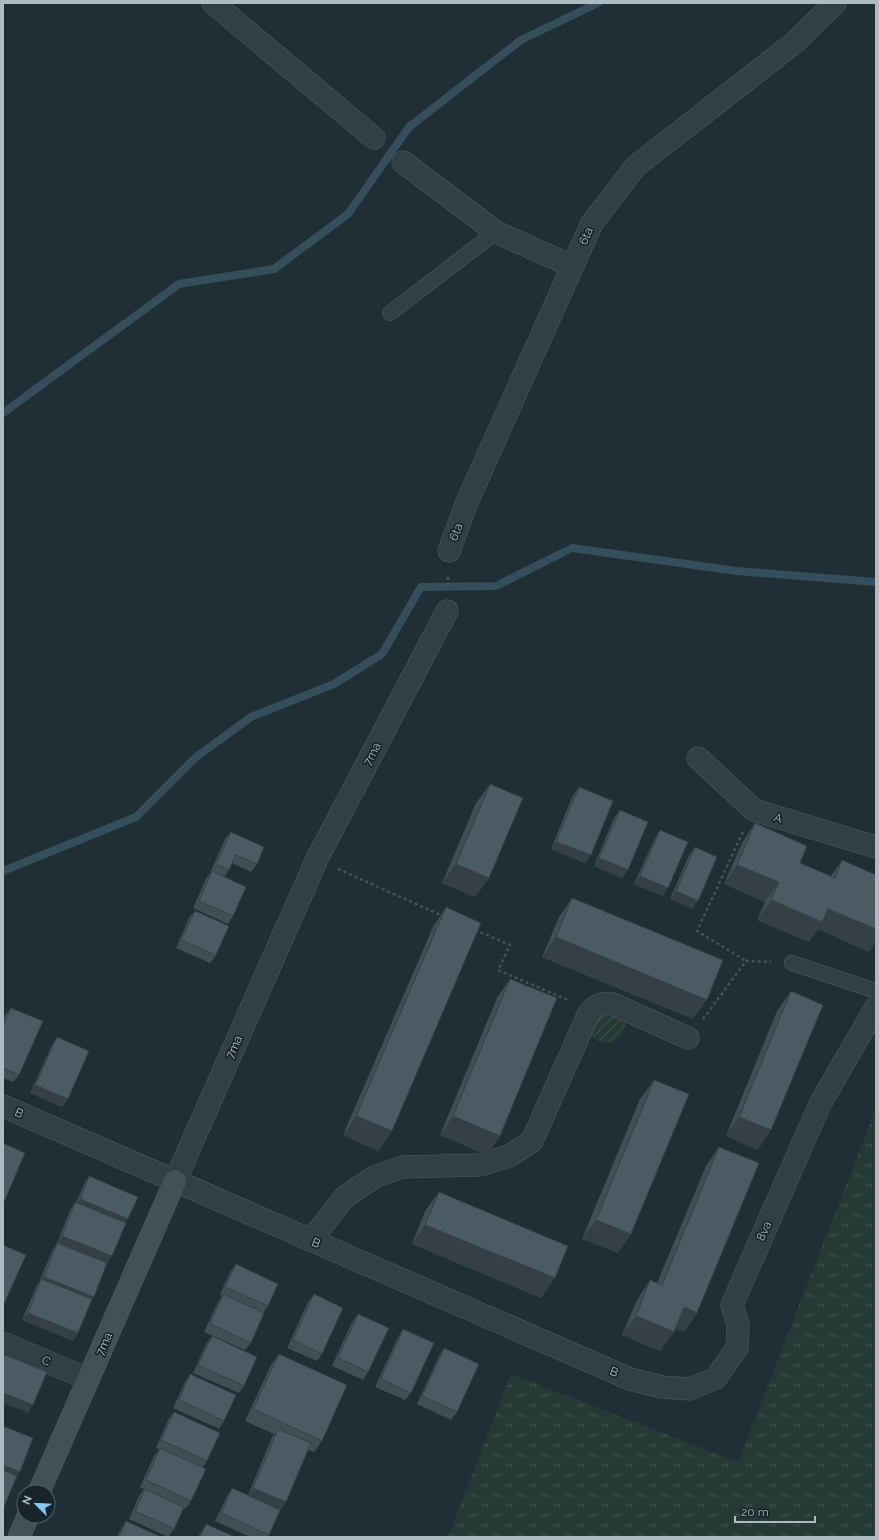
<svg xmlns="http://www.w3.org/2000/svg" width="879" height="1540" viewBox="0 0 879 1540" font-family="Raleway,sans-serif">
	<defs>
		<pattern id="grass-tufts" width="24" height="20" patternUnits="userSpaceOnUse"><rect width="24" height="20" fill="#253a35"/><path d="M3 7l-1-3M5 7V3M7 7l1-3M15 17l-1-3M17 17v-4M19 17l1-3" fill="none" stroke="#425551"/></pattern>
		<pattern id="garden-furrows" width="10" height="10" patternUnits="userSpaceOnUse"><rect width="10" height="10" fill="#253a35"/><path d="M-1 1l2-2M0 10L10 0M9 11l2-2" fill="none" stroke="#425551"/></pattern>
	</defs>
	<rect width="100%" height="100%" fill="#202e35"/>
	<path fill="url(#grass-tufts)" d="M876 1108V1537H448L511 1374 738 1462Z"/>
	<path fill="url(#garden-furrows)" d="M591 1010 625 1017C629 1042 603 1052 588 1032Z"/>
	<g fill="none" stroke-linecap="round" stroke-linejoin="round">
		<path stroke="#354e5b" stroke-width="8" d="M3 413 179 284 274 269 348 214 409 127 521 40 598 3
			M3 871 136 817 195 758 251 717 334 684 382 654 421 587 496 586 572 548 737 571 876 582"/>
		<defs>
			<path id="lane" d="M390 313 496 232
				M792 963 876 991"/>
			<path id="street" d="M213 3 374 138
				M403 162 496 232 572 266
				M449 551 467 502 592 223 636 166 794 43 835 3
				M698 758 754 810 876 847
				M3 1106 630 1379 662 1387 690 1389 716 1378 737 1348 738 1325 732 1305 820 1104 876 1007
				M175 1181 317 859 447 611
				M311 1240 344 1198 374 1177 403 1167 480 1165 509 1156 532 1141 588 1015C594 1005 602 1002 613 1004L688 1038
				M3 1343 88 1379"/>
			<path id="secondary" d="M39 1492 175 1181
				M19 1537 28 1516"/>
		</defs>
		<use href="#lane" stroke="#515d64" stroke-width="16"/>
		<use href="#street" stroke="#515d64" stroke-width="23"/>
		<use href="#secondary" stroke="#515d64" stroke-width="23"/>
		<path stroke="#415552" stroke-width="2.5" stroke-dasharray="3 3" stroke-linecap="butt" d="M448 586V575
			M743 832 697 931 746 961
			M338 869 443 916
			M475 930 510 945 498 970 568 1000
			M703 1019 746 961 771 962"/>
		<use href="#lane" stroke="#333f46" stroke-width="15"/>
		<use href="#street" stroke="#333f46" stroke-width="22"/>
		<use href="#secondary" stroke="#425058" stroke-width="22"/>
	</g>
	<path fill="#404e56" d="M490 784 489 878 475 897 442 883 476 803Z
		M579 787 591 855 585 863 551 849 573 795Z
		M620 810 628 870 622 878 594 866 614 818Z
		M755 823 800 863 831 876 842 860 869 952 818 929 809 942 757 920 765 902 724 884 742 843Z
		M660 830 663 896 634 884 655 838Z
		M231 832 257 864 251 872 232 863 229 870 224 877 233 916 228 924 193 908 206 879 211 872V871L225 839Z
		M695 847 692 909 670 899 689 855Z
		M572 898 693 1019 542 957 559 917Z
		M446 907 392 1131 378 1151 343 1135 433 927Z
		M195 911 216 955 210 963 176 948 189 918Z
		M510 979 500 1136 487 1155 440 1135 497 998Z
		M791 991 758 1150 726 1136 777 1011Z
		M11 1008 19 1075 13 1082 3 1078V1020L5 1015Z
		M57 1037 68 1099 62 1107 30 1093 52 1045Z
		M654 1080 631 1234 618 1253 582 1239 640 1099Z
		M719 1147 697 1313 684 1332 675 1328 660 1351 622 1335 637 1300 650 1280 657 1283 706 1166Z
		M89 1176 126 1223 107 1264 78 1333 73 1341 22 1320 36 1287 39 1282 52 1251 57 1243 70 1210 75 1202 76 1203 84 1184Z
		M439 1192 541 1298 412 1244 425 1211Z
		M236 1264 268 1306 263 1313 251 1343 245 1350 204 1332 218 1302 222 1296 220 1294 230 1272Z
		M314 1294 322 1354 317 1361 287 1348 308 1302Z
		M358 1314 368 1372 363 1380 332 1366 352 1322Z
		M403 1329 411 1393 405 1400 375 1387 398 1337Z
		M212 1336 244 1386 239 1393 193 1373 206 1344Z
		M444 1348 457 1412 451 1420 417 1404 439 1356Z
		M279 1354 322 1441 314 1452 308 1450 268 1537H250L215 1521 227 1496 232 1488 248 1495 272 1437 274 1434 245 1421 271 1365Z
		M190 1374 224 1421 219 1429 173 1408 185 1382Z
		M174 1412 207 1461 202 1468 191 1501 186 1508H184L174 1529 168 1537 129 1519 139 1496 144 1489 140 1487 154 1456 159 1450 156 1448 168 1420Z
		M126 1521 161 1537H117L121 1529Z
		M206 1524 233 1537H198L201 1532Z"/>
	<path fill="#344046" d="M556 842 591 855 585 863 551 849Z
		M599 858 628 870 622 878 594 866Z
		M456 864 489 878 475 897 442 883Z
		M737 865 779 882 765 902 724 884Z
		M640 876 668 888 663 896 634 884Z
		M676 891 698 901 692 909 670 899Z
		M771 900 828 909 876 929V942L869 952 818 929 809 942 757 920Z
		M556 937 707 1000 693 1019 542 957Z
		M35 1085 68 1099 62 1107 30 1093Z
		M356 1116 392 1131 378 1151 343 1135Z
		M453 1116 500 1136 487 1155 440 1135Z
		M739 1117 771 1130 758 1150 726 1136Z
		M80 1199 128 1219 123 1227 74 1206Z
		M596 1220 631 1234 618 1253 582 1239Z
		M425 1225 555 1278 541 1298 412 1244Z
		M62 1236 112 1256 107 1264 57 1243Z
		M44 1277 94 1297 88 1304 40 1282Z
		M684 1307 697 1313 684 1332 670 1326Z
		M28 1313 78 1333 73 1341 22 1320Z
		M636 1316 674 1332 660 1351 622 1335Z
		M3 1393 33 1405 28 1413 3 1403Z
		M3 1465 20 1472 14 1480 3 1475Z
		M253 1488 286 1502 280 1510 247 1496Z"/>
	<path fill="#4b5b64" stroke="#344046" d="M490 784 523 798 489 878 456 864Z
		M579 787 613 801 591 855 556 842Z
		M620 810 648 822 628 870 599 858Z
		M755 823 807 846 800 863 835 878 842 860 876 875V929L828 909 822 922 771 900 779 882 737 865Z
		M660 830 688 842 668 888 640 876Z
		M231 832 264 847 257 864 236 855 229 870 216 864Z
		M695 847 717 857 698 901 676 891Z
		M212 871 246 887 233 916 199 901Z
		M572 898 723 960 707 1000 556 937Z
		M446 907 481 923 392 1131 356 1116Z
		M195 911 229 926 216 955 181 940Z
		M510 979 557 998 500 1136 453 1116Z
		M791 991 823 1005 771 1130 739 1117Z
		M11 1008 43 1021 19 1075 3 1068V1025Z
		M57 1037 89 1051 68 1099 35 1085Z
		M654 1080 689 1094 631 1234 596 1220Z
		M3 1143 25 1153 4 1202 3 1201Z
		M719 1147 759 1163 697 1313 684 1307 674 1332 636 1316 650 1280 662 1285Z
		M89 1176 138 1197 128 1219 80 1199Z
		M439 1192 568 1246 555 1278 425 1225Z
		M75 1202 126 1223 112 1256 62 1236Z
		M57 1243 107 1263 94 1297 44 1277Z
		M3 1245 26 1255 4 1304H3Z
		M236 1264 278 1284 268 1306 225 1287Z
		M41 1279 92 1299 78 1333 28 1313Z
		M223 1294 264 1313 251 1343 210 1324Z
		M314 1294 343 1308 322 1354 293 1340Z
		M358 1314 389 1328 368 1372 338 1358Z
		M403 1329 434 1343 411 1393 381 1379Z
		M212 1336 257 1357 244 1386 198 1365Z
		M444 1348 479 1364 457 1412 422 1396Z
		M3 1354 47 1372 33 1405 3 1393Z
		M279 1354 347 1385 322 1441 253 1409Z
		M190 1374 236 1395 224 1421 179 1400Z
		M174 1412 220 1433 207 1461 161 1440Z
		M3 1426 33 1438 20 1472 3 1465Z
		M278 1429 311 1443 286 1502 253 1488Z
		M160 1448 206 1469 191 1501 146 1480Z
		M3 1470 17 1476 3 1509Z
		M232 1488 280 1510 269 1535 221 1513Z
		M145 1489 184 1507 174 1529 135 1511Z
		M126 1521 161 1537H119Z
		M206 1524 233 1536V1537H200Z"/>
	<g text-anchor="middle" stroke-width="3.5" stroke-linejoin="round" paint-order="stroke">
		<g font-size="12" fill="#adbbc3" stroke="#19242a">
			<text transform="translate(586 236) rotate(-66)" y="4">6ta</text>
			<text transform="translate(456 532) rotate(-69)" y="4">6ta</text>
			<text transform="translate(372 754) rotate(-62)" y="4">7ma</text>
			<text transform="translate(778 818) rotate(17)" y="4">A</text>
			<text transform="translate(234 1047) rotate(-66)" y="4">7ma</text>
			<text transform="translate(19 1113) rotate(24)" y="4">B</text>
			<text transform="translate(764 1231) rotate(-66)" y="4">8va</text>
			<text transform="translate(316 1243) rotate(23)" y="4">B</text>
			<text transform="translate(104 1344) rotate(-66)" y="4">7ma</text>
			<text transform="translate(46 1361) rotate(23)" y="4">C</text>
			<text transform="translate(614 1372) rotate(23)" y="4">B</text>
		</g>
	</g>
	<rect width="879" height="1540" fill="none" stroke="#adbbc3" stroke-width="8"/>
	<g transform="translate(36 1504) rotate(294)"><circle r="19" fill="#19242a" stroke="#546067"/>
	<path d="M0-3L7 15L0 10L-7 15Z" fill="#83c9f2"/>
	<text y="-6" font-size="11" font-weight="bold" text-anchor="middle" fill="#adbbc3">N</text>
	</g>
	<path d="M735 1516v6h80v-6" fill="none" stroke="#adbbc3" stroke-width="2"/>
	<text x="741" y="1516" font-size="12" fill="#adbbc3" stroke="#19242a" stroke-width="3" paint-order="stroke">20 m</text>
</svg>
